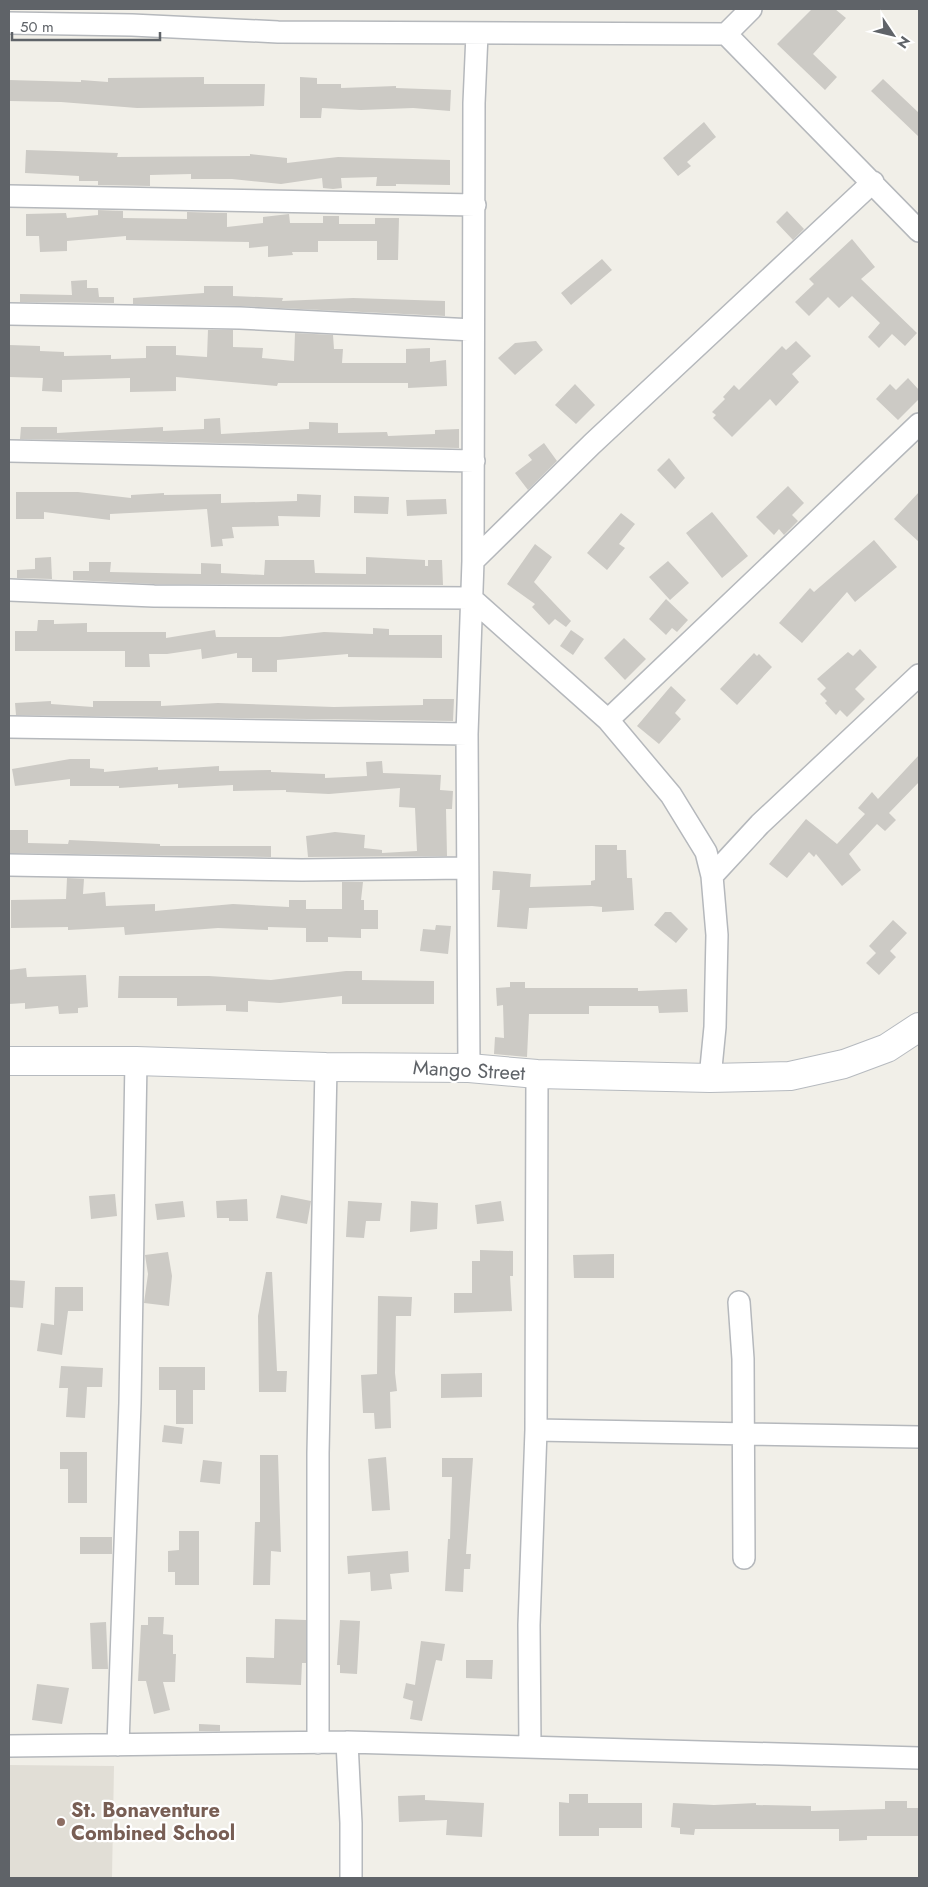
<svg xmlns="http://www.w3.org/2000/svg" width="928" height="1887" viewBox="0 0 928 1887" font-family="Jost,sans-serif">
	<rect width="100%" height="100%" fill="#f1efe8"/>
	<path fill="#e1ded6" d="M9 1765 114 1766 112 1878H9Z"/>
	<path fill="#cccac5" d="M812 9H835L846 18 813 54 837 77 825 90 777 44Z
		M204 77V84H265L264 106 137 108 61 102 9 101V80L81 82V80L108 82V78Z
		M300 77 317 78V84H341V88L396 86V88L451 90 450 111 413 108 361 110 322 108 321 118H300Z
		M883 79 919 113V137L871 91Z
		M704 122 716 137 687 162 691 166 678 176 663 158Z
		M26 150 118 153 117 157 250 156V154L287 158V163L338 157 450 160V185L396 184V186H376L377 177 341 178 342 188 333 189 323 188 322 178 281 184 232 179H191V174L150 175V186L98 185V181H79V176L25 173Z
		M98 210 123 211V218L187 219V212L227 213V227L263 223V217L289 214 290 223H323V216H339V224H375V218H399L398 260H377V241H318V252H292L293 255 268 257V246L249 248V242L126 240V236L67 241V251L40 252 39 236H26V214L66 213 67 218 98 215Z
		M787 211 804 229 793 240 776 222Z
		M852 239 875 267 861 279 917 333 905 346 892 334 879 348 868 337 880 323 852 296 839 308 828 297 809 316 795 302 814 284 809 279Z
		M602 259 612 270 571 305 561 293Z
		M87 280V288H98L99 297H114V303L20 302V294L72 295 71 281Z
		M204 286H233V296L283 298 282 301 353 298 445 301V316L241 306 133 304V298L204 293Z
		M208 330H233V347L263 348 262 358 294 361 295 333 333 335 334 349H343L342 363H406V349L430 348V362L446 360 447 386 408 388V383H278L277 386 176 377V391L130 392V378L62 380V392L42 391 43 378 9 377V345L40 346V351L64 352V356L111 355V359L146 358V346H176V355L207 357Z
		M536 341 543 350 515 375 498 358 515 343Z
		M796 341 811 356 792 374 799 382 776 406 770 399 732 437 713 418 716 415 712 412 725 399 723 397 734 385 739 390 782 346 786 350Z
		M908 378 919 390V399L898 420 876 399 890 384 896 390Z
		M575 384 595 405 576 424 555 405Z
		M220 418 221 434 309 429V422L338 423V433L387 432 388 436 435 434V430L459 429V448L20 439 21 427H57V433L163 427V431L204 429V419Z
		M544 443 557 461 528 490 515 473 532 460 528 455Z
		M669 458 685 478 675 489 657 470Z
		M788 486 804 503 792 515 798 521 784 535 779 529 774 535 756 517Z
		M16 492H78L131 498V495L164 493V495L221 494V503L297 501V494L321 495 320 517 278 516 279 526 232 527 234 538 222 539 223 546 211 547 207 509 110 514V520L44 512V519H16Z
		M919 492V542L894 519Z
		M354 496 389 497 388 514 354 513Z
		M446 499 447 514 407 516 406 500Z
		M712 512 748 556 722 578 686 533Z
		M621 513 635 524 619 544 625 548 607 570 587 553Z
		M874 540 897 567 855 602 847 592 802 643 779 623 810 588 814 592Z
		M535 544 552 557 534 582 571 621 566 627 555 619 549 625 532 607 535 604 507 584Z
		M51 557 52 579 17 578V570L35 569V558Z
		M366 557 425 560V566H428V560H442L443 585 154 584 73 580V571H89V562H111L110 572 201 574V563L221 564V573L264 575 265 560H314L315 573 366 574Z
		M668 561 689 583 670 600 649 577Z
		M666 599 688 620 677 632 672 628 666 635 649 619Z
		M38 620H54V624L87 623V632H166V638L215 630 216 637H280L324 632 373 634V628L389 629V635H442V658L348 657V654L277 660V672H252V658H237V653L202 659 201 649 167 654H149L150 667H125V651H15V631H37Z
		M571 630 584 639 573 655 560 646Z
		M624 638 646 659 625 680 604 658Z
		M860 649 877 667 855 689 865 699 847 717 840 710 836 715 825 703 827 701 820 694 826 688 817 679 848 652 853 656Z
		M754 653 757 656 759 654 772 667 737 705 720 689Z
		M671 686 686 700 675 713 681 719 659 744 637 726Z
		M423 699H454L453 721 16 715 15 703 51 701V704L93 707V701H161V706L218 703 334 707 423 705Z
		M919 755V782L889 813 896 820 885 831 877 824 849 854 861 870 842 886 816 854 814 857 809 852 787 878 769 864 806 819 837 844 865 814 858 808 872 792 878 799Z
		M70 759H90V768L104 769V772L158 767V770L219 766V771L271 770V772L325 774V778L367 776 366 762 382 761 383 773 441 775 440 790 453 791 452 809H446L447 856 308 857 306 836 335 832 365 835 364 848 382 850V853L417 851 415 808 399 807 400 788 329 794 286 792V790L233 791V785L178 788V784L119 788V786H70V779L15 786 12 769Z
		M9 830H28V843L68 844 69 840 160 844V846H271V857L9 853Z
		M595 845H617V850H626L627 878H632L634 910 602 912V907L592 906 529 908 527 929 497 927 500 890H492L493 871 531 874 530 887 591 885V881L595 880Z
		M67 878 84 879 83 894 105 892 106 906 155 904V911L233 904 289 907V900H306V909H342V882H363L361 900H364V910H378V929H361V938L328 937V942H306V928L268 927V930L218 928 125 935 124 927 68 930V927L11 928V900L66 899Z
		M665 912H671L688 929 676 943 654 925Z
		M893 920 907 933 890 951 896 957 879 975 866 963 876 953 869 946Z
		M436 925 451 926 448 954 420 951 423 929 435 930Z
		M26 968 27 977 86 975 88 1007 78 1008V1013L59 1014 58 1006 25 1009V1003L9 1004V970Z
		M346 971H362V980L434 981V1004H342V996L280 1003 248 1001V1012L226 1011V1005L177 1006V998H118L119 976H209L271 980Z
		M510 982H525V988H638V991L687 989 688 1012 659 1013 658 1006H589V1014H529L527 1057 494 1054 495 1037 504 1038 503 1005 497 1006 496 988 510 987Z
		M115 1194 117 1216 91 1219 89 1196Z
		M281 1195 311 1201 307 1224 276 1218Z
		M247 1199 248 1221H229V1218H217L216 1201Z
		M183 1201 185 1217 157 1220 155 1204Z
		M348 1201 382 1203 380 1221H366L364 1238 346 1237Z
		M411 1201 438 1203 437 1229 410 1232Z
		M501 1201 504 1221 477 1224 475 1205Z
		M480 1250 513 1251V1276H510L512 1311 454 1313V1293H472V1261H480Z
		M168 1252 172 1276 169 1306 144 1303 148 1274 145 1255Z
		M614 1254V1278H574L573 1255Z
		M266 1272H272L277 1371H287L286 1392H259L258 1316Z
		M9 1280 25 1281 23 1308 9 1307Z
		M55 1287H83V1311H68L62 1355 37 1351 41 1323 54 1325Z
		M378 1296 412 1297 411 1316H396L395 1373 397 1391 390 1392 391 1428 375 1429 374 1413H363L361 1375 377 1374Z
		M61 1366 103 1368 102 1387H87L85 1418 66 1417 68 1388H59Z
		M159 1367H205V1390H193V1424H176V1390H159Z
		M482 1373V1397L441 1398V1374Z
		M164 1425 184 1428 182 1444 162 1442Z
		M60 1452H87V1503H68V1469H60Z
		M260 1455H278L281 1552 271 1551 270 1585H253L255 1522H260Z
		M386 1457 390 1510 372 1511 368 1459Z
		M442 1458H473L466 1554H471L470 1569H464L463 1592 445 1591 448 1539H450L452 1477H442Z
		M203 1460 222 1462 220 1484 200 1482Z
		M179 1531H199V1585H175V1572H168V1551L179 1550Z
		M80 1537H112V1554H80Z
		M408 1551 409 1572 390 1574 392 1589 371 1591 370 1572 348 1574 347 1556Z
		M148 1617H164L163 1634 173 1635V1654H176L175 1682H163L170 1710 154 1714 146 1681H138L141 1625H148Z
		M275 1619 306 1620V1663H302L301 1685 246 1683V1657L274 1658Z
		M340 1620 360 1621 357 1674 340 1673V1665H337Z
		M106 1622 108 1669H92L90 1623Z
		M421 1641 445 1644 442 1661 436 1660 422 1721 410 1719 413 1701 403 1698 406 1683 415 1685Z
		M466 1660H493L492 1679 466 1678Z
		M37 1684 69 1688 62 1724 32 1720Z
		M199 1724 220 1725V1731H199Z
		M569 1794H588V1803H642V1828H599V1836H559V1802L569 1803Z
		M425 1795V1800L484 1803 482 1837 446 1835 447 1820 399 1822 398 1796Z
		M885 1801H907V1808H919V1836H867V1840L839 1841V1829H695L694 1835 680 1834V1828L671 1827 673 1803 714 1805 756 1803V1805L811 1806V1811L885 1809Z"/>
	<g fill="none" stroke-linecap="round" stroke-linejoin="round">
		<defs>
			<path id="minor" d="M9 23 132 25 278 32 726 34 751 9
				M726 34 919 231
				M9 196 475 205
				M9 314 240 318 473 330
				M9 451 474 461
				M473 561 592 444 873 182
				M9 590 154 596 471 598 608 720 671 795 706 852 712 876 717 935 715 1027 710 1078
				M608 720 919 424
				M9 727 467 734
				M9 865 302 870 466 868
				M712 876 760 824 919 675
				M469 1068 467 734 473 561 474 103 477 34
				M739 1302 743 1359 744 1558
				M536 1430 919 1437
				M347 1742 351 1823V1878
				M318 1743V1453L326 1067
				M118 1745 130 1403 136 1061
				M9 1746 347 1742 919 1758
				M530 1747 529 1625 536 1430 537 1074"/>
			<path id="secondary" d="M9 1061H136L326 1067 469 1068 537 1074 710 1078 790 1076 844 1064 887 1048 919 1027"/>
		</defs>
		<use href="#minor" stroke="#b5b8bc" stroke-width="24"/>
		<use href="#secondary" stroke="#b6babf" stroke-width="30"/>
		<use href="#minor" stroke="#fff" stroke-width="21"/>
		<use href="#secondary" stroke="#fff" stroke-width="28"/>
	</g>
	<circle fill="#8d6e63" stroke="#fff" stroke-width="2" cx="61" cy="1822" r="5"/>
	<g text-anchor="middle" stroke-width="4.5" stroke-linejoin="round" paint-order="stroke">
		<g font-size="20" fill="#5f6368" stroke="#fff">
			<text transform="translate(469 1070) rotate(3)" y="7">Mango Street</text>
		</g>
		<g font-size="20" font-weight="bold" fill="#785e54" stroke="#fff" text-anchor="start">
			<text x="71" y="1817">St. Bonaventure<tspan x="71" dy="23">Combined School</tspan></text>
		</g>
	</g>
	<rect width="928" height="1887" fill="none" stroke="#5f6368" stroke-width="20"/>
	<g transform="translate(893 35) rotate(125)" stroke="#ffffff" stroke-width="4" paint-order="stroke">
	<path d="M0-4L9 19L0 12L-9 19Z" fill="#5f6368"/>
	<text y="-8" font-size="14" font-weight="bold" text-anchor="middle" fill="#5f6368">N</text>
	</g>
	<path d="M12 32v8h148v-8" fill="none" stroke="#5f6368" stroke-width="2.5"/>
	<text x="20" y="32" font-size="15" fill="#5f6368" stroke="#ffffff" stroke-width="4" paint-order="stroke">50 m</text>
</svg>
